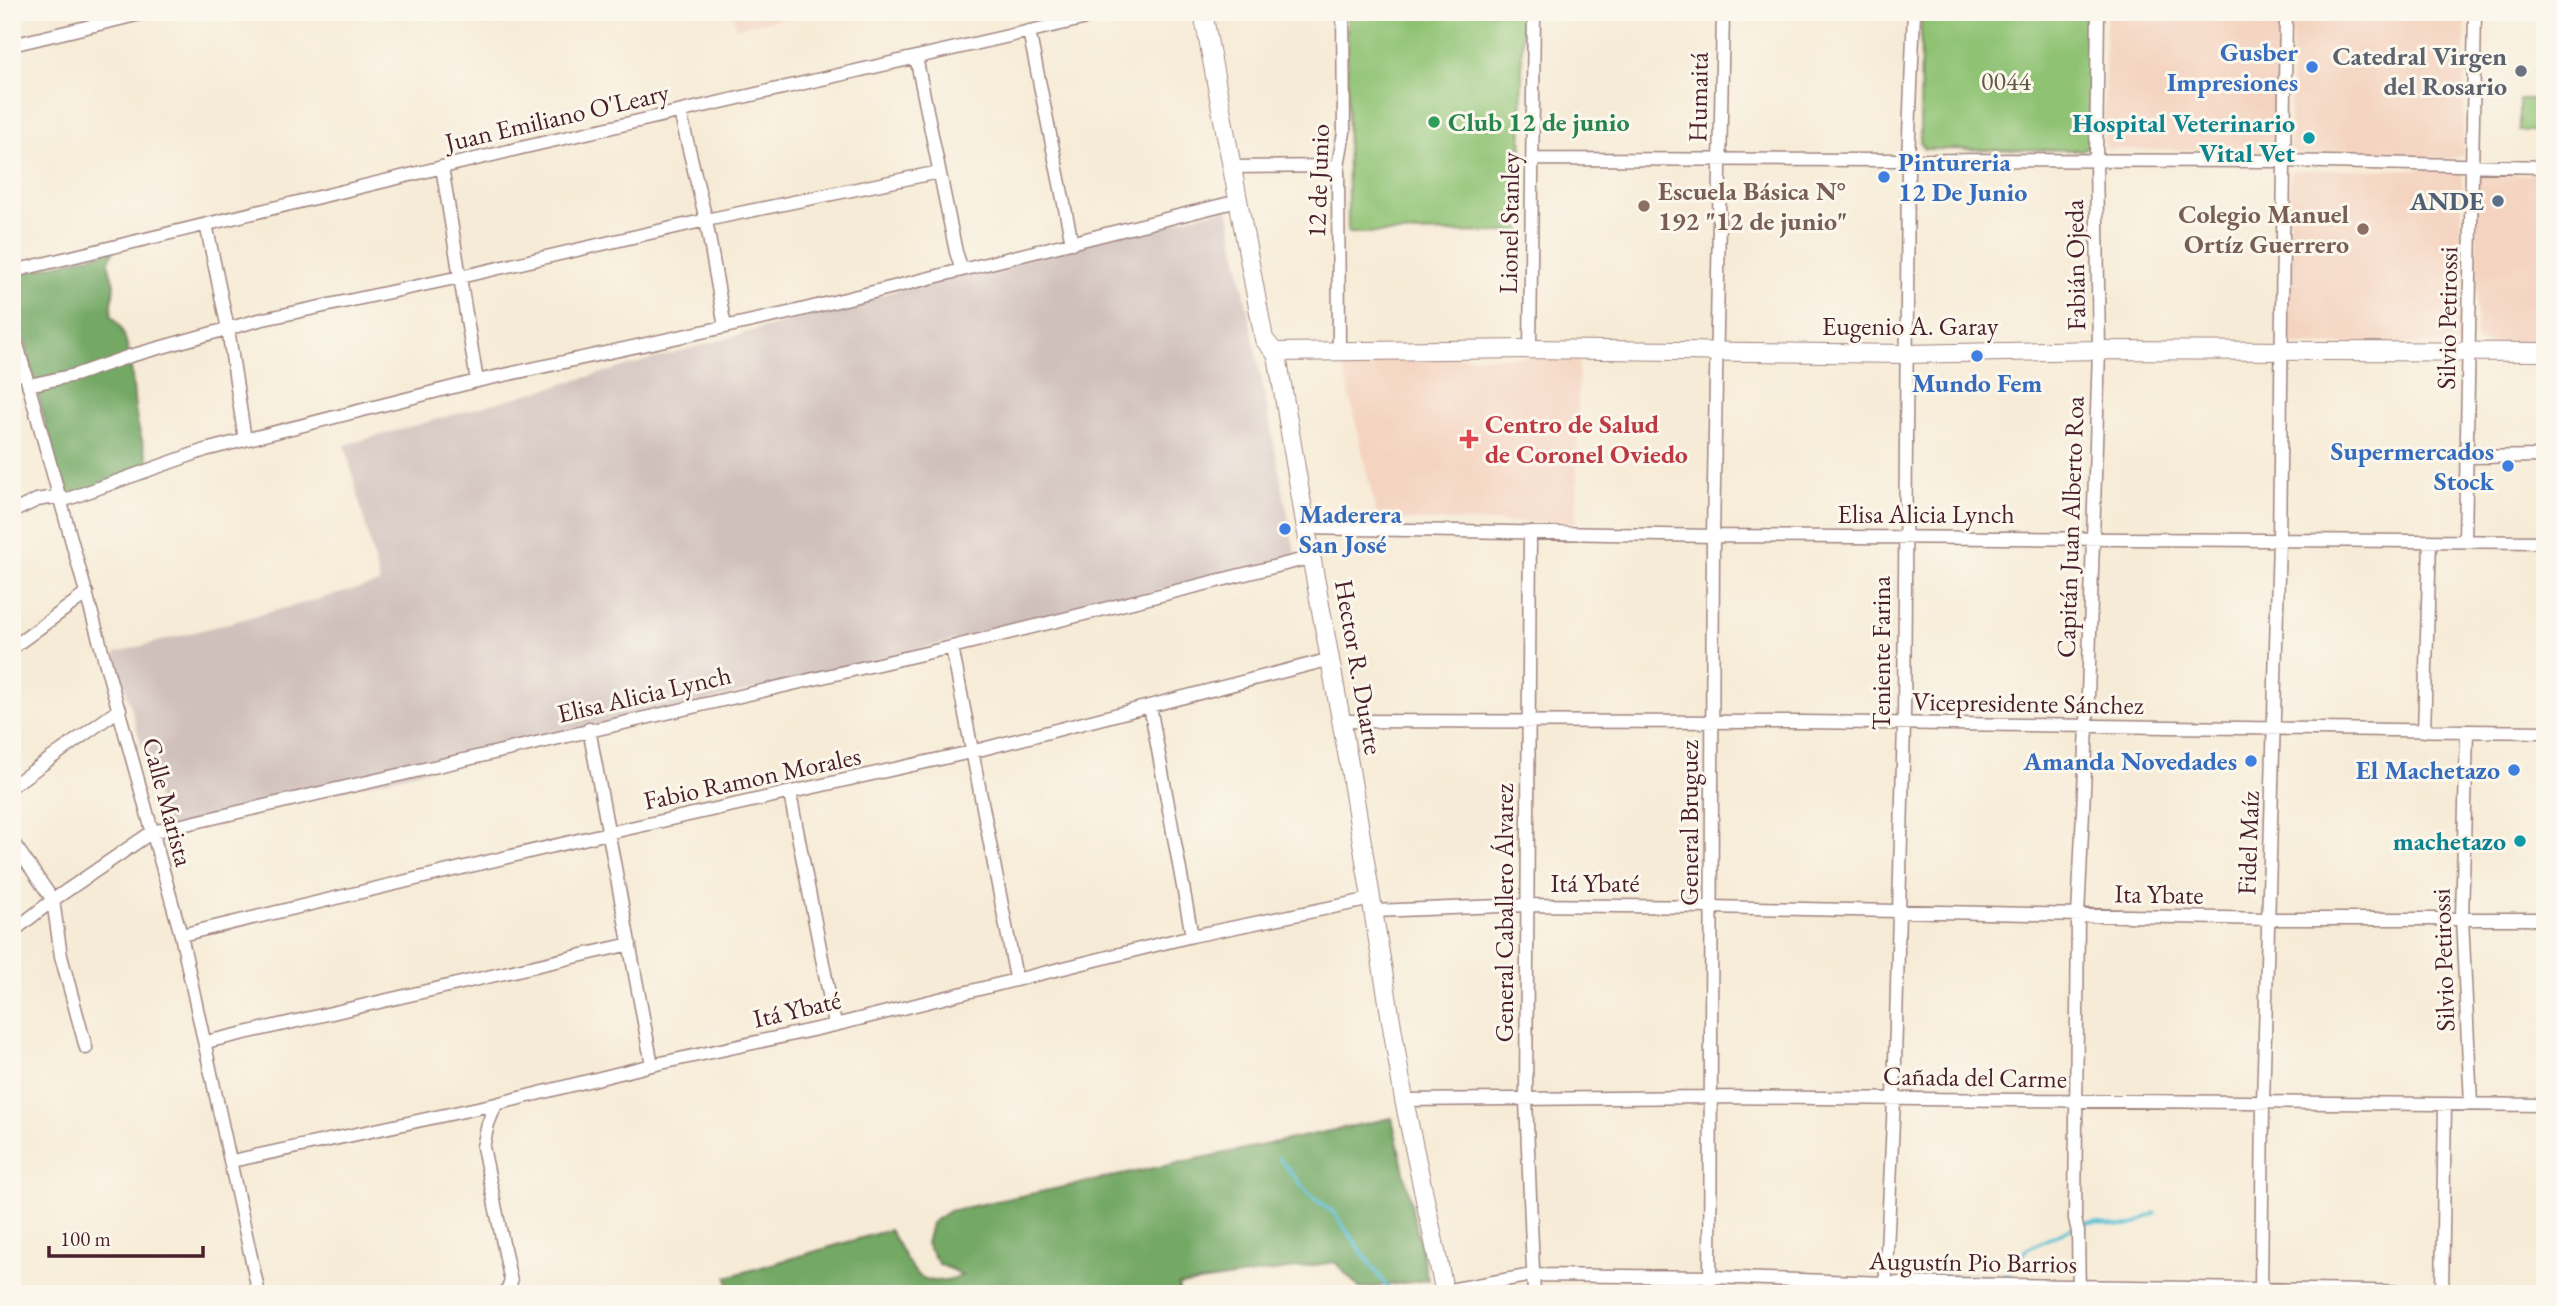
<svg xmlns="http://www.w3.org/2000/svg" width="2557" height="1306" viewBox="0 0 2557 1306" font-family="'EB Garamond',serif">
	<rect width="100%" height="100%" fill="#fbf7ec"/>
	<filter id="ink" filterUnits="userSpaceOnUse"><feTurbulence type="fractalNoise" baseFrequency=".0143" numOctaves="2"/><feDisplacementMap in="SourceGraphic" scale="14" xChannelSelector="R" yChannelSelector="G"/><feConvolveMatrix kernelMatrix="1 2 1 2 8 2 1 2 1" color-interpolation-filters="sRGB"/></filter>
	<filter id="wash" filterUnits="userSpaceOnUse"><feTurbulence type="fractalNoise" baseFrequency=".00686" numOctaves="4" result="noise"/><feDisplacementMap in="SourceGraphic" scale="28" xChannelSelector="R" yChannelSelector="G"/><feGaussianBlur stdDeviation="1.57" result="paint"/><feColorMatrix in="noise" values="0 0 0 0 0 0 0 0 0 0 0 0 0 0 0 0 0 1.4 0 .05"/><feComposite in="paint" operator="in"/></filter>
	<g filter="url(#wash)">
		<rect width="100%" height="100%" fill="#f6ebd6"/>
		<path fill="#f4d3c0" d="M733 12H810L736 28Z
			M2106 12H2280L2277 147 2270 151 2108 149 2104 142Z
			M2292 12H2466L2463 155 2456 158 2294 155 2290 149Z
			M2454 169 2461 173 2462 177 2460 343 2291 345 2288 338 2289 173 2296 170Z
			M2484 174H2545V345L2479 343 2476 341 2477 178Z
			M1579 356 1576 523 1378 520 1341 359Z"/>
		<path fill="#d0c0bc" d="M1228 208 1296 557 167 833 115 653 380 583 345 445 1010 259Z"/>
		<path fill="#8fc273" stroke="#6c704f" stroke-width="2" d="M1347 12H1522L1521 232 1348 233Z
			M1921 12H2091L2089 146 2082 150 1924 149 1920 142Z
			M2519 99H2545V131H2519Z"/>
		<path fill="#73a865" stroke="#5e6448" stroke-width="2" d="M114 250 108 263 114 284 111 315C134 335 131 385 136 414 138 433 147 453 152 472L64 499 12 288V276Z
			M1392 1118 1428 1280 1360 1289 1335 1262 1179 1285V1294H730L727 1277 889 1230C912 1263 912 1295 963 1275L939 1264 926 1244 931 1223 949 1211Z"/>
		<g fill="none" stroke-linecap="round" stroke-linejoin="round">
			<path stroke="#57bed5" stroke-width="3.5" d="M1279 1158 1310 1195 1334 1213 1392 1294
				M2085 1223C2099 1219 2114 1228 2129 1226 2138 1224 2147 1217 2155 1213
				M1918 1276 2003 1278 2027 1249 2073 1227"/>
		</g>
	</g>
	<g filter="url(#ink)">
		<g fill="none" stroke-linecap="round" stroke-linejoin="round">
			<defs>
				<path id="street" d="M1029 31 1072 243
					M12 45 149 12
					M916 57 956 252 962 270 1238 201
					M680 112 706 220 725 327
					M1532 159 2283 161 2545 167
					M442 167 477 381
					M1232 167 1338 166
					M206 224 228 329 245 440
					M12 266 22 269 521 148 1113 12
					M12 326 181 935 259 1294
					M1530 349 1534 12
					M1339 351 1338 166 1344 132 1343 12
					M12 377 25 371
					M29 385 75 375 130 356 259 320 460 277 706 220 939 172
					M2467 457 2545 456
					M62 501 205 450 477 381 793 312 962 270
					M12 512 37 500 60 496
					M1306 528 1713 536 2545 542
					M1530 532 1526 1100 1534 1294
					M2465 541 2475 12
					M952 647 1016 978
					M12 648 87 593
					M1150 706 1192 936
					M1342 721 1804 722 2545 732
					M589 729 652 1065
					M2424 731 2430 541
					M2467 731 2462 918 2471 1104
					M12 786 120 709
					M790 794 835 1025
					M12 841 53 900 61 956 86 1048
					M1374 911 1527 905 1711 907 2268 919H2545
					M12 932 53 900 152 832 952 647 1313 557
					M181 935 608 833 971 752 1331 659
					M206 1042 630 944
					M1404 1100 1710 1097 2545 1105
					M496 1104 488 1124 483 1147 511 1282 505 1294
					M232 1161 496 1104 652 1065 835 1025 1192 936 1372 899
					M1444 1291 1532 1275 1711 1277 1886 1283 2545 1294
					M1710 1294 1713 536 1723 12
					M1885 1294 1894 1099 1904 724 1908 160 1914 12
					M2079 1294 2078 1232 2075 1219 2078 916 2087 727 2099 350 2096 160 2098 12
					M2261 1294 2263 1103 2279 540 2286 12
					M2442 1294 2445 1104"/>
				<path id="secondary" d="M1203 12 1264 339 1277 355 1306 528 1350 769 1404 1100 1445 1294
					M1275 352 1530 349 1906 354 2099 350 2545 352"/>
			</defs>
			<use href="#street" stroke="#a08580" stroke-width="15"/>
			<use href="#secondary" stroke="#a08580" stroke-width="20"/>
			<use href="#street" stroke="#fff" stroke-width="12"/>
			<use href="#secondary" stroke="#fff" stroke-width="18"/>
		</g>
	</g>
	<g fill="#3f7fe0" stroke="#fbf7ec" stroke-width="2.5">
		<circle cx="2312" cy="67" r="7"/>
		<circle cx="1884" cy="177" r="7"/>
		<circle cx="1977" cy="356" r="7"/>
		<circle cx="2508" cy="466" r="7"/>
		<circle cx="1285" cy="529" r="7"/>
		<circle cx="2251" cy="761" r="7"/>
		<circle cx="2514" cy="770" r="7"/>
	</g>
	<circle fill="#6b7280" stroke="#fbf7ec" stroke-width="2.5" cx="2521" cy="71" r="7"/>
	<circle fill="#2e9e5b" stroke="#fbf7ec" stroke-width="2.5" cx="1434" cy="122" r="7"/>
	<g fill="#0f9aa8" stroke="#fbf7ec" stroke-width="2.5">
		<circle cx="2309" cy="138" r="7"/>
		<circle cx="2520" cy="841" r="7"/>
	</g>
	<circle fill="#5c6f8a" stroke="#fbf7ec" stroke-width="2.5" cx="2498" cy="201" r="7"/>
	<g fill="#8d6e63" stroke="#fbf7ec" stroke-width="2.5">
		<circle cx="1644" cy="206" r="7"/>
		<circle cx="2363" cy="229" r="7"/>
	</g>
	<path fill="#e0444e" stroke="#fbf7ec" stroke-width="2.5" d="M1465.5 428.5h7v7h7v7h-7v7h-7v-7h-7v-7h7z"/>
	<g text-anchor="middle" stroke-width="6" stroke-linejoin="round" paint-order="stroke">
		<g font-size="26" font-weight="bold" fill="#366cbe" stroke="#fbf7ec" text-anchor="end">
			<text x="2298" y="61">Gusber<tspan x="2298" dy="30">Impresiones</tspan></text>
			<text x="1898" y="171" text-anchor="start">Pintureria<tspan x="1898" dy="30">12 De Junio</tspan></text>
			<text x="1977" y="392" text-anchor="middle">Mundo Fem</text>
			<text x="2494" y="460">Supermercados<tspan x="2494" dy="30">Stock</tspan></text>
			<text x="1299" y="523" text-anchor="start">Maderera<tspan x="1299" dy="30">San José</tspan></text>
			<text x="2237" y="770">Amanda Novedades</text>
			<text x="2500" y="779">El Machetazo</text>
		</g>
		<g font-size="26" font-weight="bold" fill="#5b616d" stroke="#fbf7ec" text-anchor="end">
			<text x="2507" y="65">Catedral Virgen<tspan x="2507" dy="30">del Rosario</tspan></text>
		</g>
		<g font-size="26" fill="#625844" stroke="#fbf7ec">
			<text x="2006" y="90">0044</text>
		</g>
		<g font-size="26" fill="#4a1f2b" stroke="#fbf7ec">
			<text transform="translate(1698 97) rotate(-89)" y="9">Humaitá</text>
			<text transform="translate(557 117) rotate(-13)" y="9">Juan Emiliano O'Leary</text>
			<text transform="translate(1318 181) rotate(-88)" y="9">12 de Junio</text>
			<text transform="translate(1509 223) rotate(-89)" y="9">Lionel Stanley</text>
			<text transform="translate(2075 265) rotate(-91)" y="9">Fabián Ojeda</text>
			<text transform="translate(2447 318) rotate(-89)" y="9">Silvio Petirossi</text>
			<text x="1910" y="335">Eugenio A. Garay</text>
			<text x="1926" y="523">Elisa Alicia Lynch</text>
			<text transform="translate(2070 527) rotate(-88)" y="9">Capitán Juan Alberto Roa</text>
			<text transform="translate(1881 653) rotate(-90)" y="9">Teniente Farina</text>
			<text transform="translate(1359 667) rotate(80)" y="9">Hector R. Duarte</text>
			<text transform="translate(644 694) rotate(-13)" y="9">Elisa Alicia Lynch</text>
			<text transform="translate(2028 703) rotate(1)" y="9">Vicepresidente Sánchez</text>
			<text transform="translate(752 778) rotate(-12)" y="9">Fabio Ramon Morales</text>
			<text transform="translate(168 802) rotate(75)" y="9">Calle Marista</text>
			<text transform="translate(1689 823) rotate(-90)" y="9">General Bruguez</text>
			<text transform="translate(2248 843) rotate(-88)" y="9">Fidel Maíz</text>
			<text x="1595" y="892">Itá Ybaté</text>
			<text transform="translate(2159 894) rotate(1)" y="9">Ita Ybate</text>
			<text transform="translate(1504 913) rotate(-90)" y="9">General Caballero Álvarez</text>
			<text transform="translate(2443 960) rotate(-92)" y="9">Silvio Petirossi</text>
			<text transform="translate(797 1009) rotate(-13)" y="9">Itá Ybaté</text>
			<text transform="translate(1975 1077) rotate(1)" y="9">Cañada del Carme</text>
			<text transform="translate(1973 1262) rotate(1)" y="9">Augustín Pio Barrios</text>
		</g>
		<g font-size="26" font-weight="bold" fill="#27864d" stroke="#fbf7ec" text-anchor="start">
			<text x="1448" y="131">Club 12 de junio</text>
		</g>
		<g font-size="26" font-weight="bold" fill="#0d838f" stroke="#fbf7ec" text-anchor="end">
			<text x="2295" y="132">Hospital Veterinario<tspan x="2295" dy="30">Vital Vet</tspan></text>
			<text x="2506" y="850">machetazo</text>
		</g>
		<g font-size="26" font-weight="bold" fill="#785e54" stroke="#fbf7ec" text-anchor="start">
			<text x="1658" y="200">Escuela Básica N°<tspan x="1658" dy="30">192 "12 de junio"</tspan></text>
			<text x="2349" y="223" text-anchor="end">Colegio Manuel<tspan x="2349" dy="30">Ortíz Guerrero</tspan></text>
		</g>
		<g font-size="26" font-weight="bold" fill="#4e5e75" stroke="#fbf7ec" text-anchor="end">
			<text x="2484" y="210">ANDE</text>
		</g>
		<g font-size="26" font-weight="bold" fill="#be3a42" stroke="#fbf7ec" text-anchor="start">
			<text x="1485" y="433">Centro de Salud<tspan x="1485" dy="30">de Coronel Oviedo</tspan></text>
		</g>
	</g>
	<rect width="2557" height="1306" fill="none" stroke="#fbf7ec" stroke-width="42"/>
	<path d="M49 1246v10h154v-10" fill="none" stroke="#4a1f2b" stroke-width="3.5"/>
	<text x="60" y="1246" font-size="21" fill="#4a1f2b" stroke="#fbf7ec" stroke-width="5" paint-order="stroke">100 m</text>
</svg>
